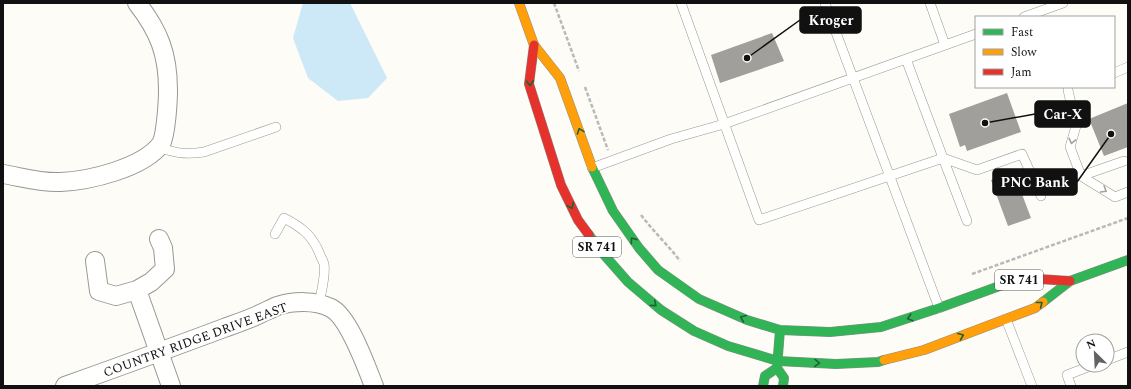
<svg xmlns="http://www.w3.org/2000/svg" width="1131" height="389" viewBox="0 0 1131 389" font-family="Spectral,serif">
	<rect width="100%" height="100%" fill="#fdfcf7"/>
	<path fill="#cde8f7" d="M303 3H350L387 78 368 98 338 101 308 78 293 38Z"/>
	<path fill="#a19f9c" d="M772 33 784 61 720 83 711 55Z
		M1007 93 1021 132 967 151 965 145 960 147 949 114Z
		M1128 103V147L1104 156 1089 119Z
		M1014 173 1031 218 1008 226 991 180Z"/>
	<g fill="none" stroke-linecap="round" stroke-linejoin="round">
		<defs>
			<path id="lane" d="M681 3 759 220 943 158 906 59
				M825 3 939 308
				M930 3 945 45
				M1024 17 1063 3
				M1114 73 1128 67
				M1068 90 1076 126 1070 147 1081 176 1115 197 1128 192
				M157 147C176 153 184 155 204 152L276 127
				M943 158 977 170 1022 154 1041 196
				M943 158 967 221
				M592 168 671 139 724 124 976 34
				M1081 176 1124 161
				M275 234 284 218C301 227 311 234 319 252 320 256 323 260 324 264 326 276 321 292 319 304
				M1006 319 1032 386
				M1107 360 1128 352
				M1071 386 1067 375 1093 365"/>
			<path id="street" d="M3 174C21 177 41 183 60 182 89 181 143 168 161 144 166 135 168 101 168 90 168 54 159 31 137 3
				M95 261 99 291 116 296 137 290 151 282 165 269 163 248 159 239
				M137 290 171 386
				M65 386C118 367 171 348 224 328 235 324 247 320 258 315 264 312 271 309 277 306 293 301 315 300 331 308 349 317 366 366 374 386"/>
			<path id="fast" d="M592 167 613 211 639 248 658 270 699 299 747 320 780 330 830 332 881 327 939 308 1005 284
				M589 235 599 249 628 282 661 310 694 331 728 346 778 361 836 364 878 362 884 360
				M1043 302 1070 281 1128 260
				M780 330 777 368 784 378 783 386
				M763 386 765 376 777 368"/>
			<path id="slow" d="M519 3 534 45 560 78 592 167
				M884 360 924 350 1035 308 1043 302"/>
			<path id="jam" d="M534 45 529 84 561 185 578 220 589 235
				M1005 284 1023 278 1070 281"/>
		</defs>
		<use href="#lane" stroke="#979795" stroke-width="10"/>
		<use href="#street" stroke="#979795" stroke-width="20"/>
		<use href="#fast" stroke="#8e8d8b" stroke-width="10"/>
		<use href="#slow" stroke="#8e8d8b" stroke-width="10"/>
		<use href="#jam" stroke="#8e8d8b" stroke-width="10"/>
		<path stroke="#b9b9b8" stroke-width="2.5" stroke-dasharray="4 2" stroke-linecap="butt" d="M554 3 579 71
			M585 87 608 150
			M641 215C653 231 668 245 680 261
			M972 274 1128 218"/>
		<use href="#lane" stroke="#fffffe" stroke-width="9"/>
		<use href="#street" stroke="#fffffe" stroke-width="18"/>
		<use href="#fast" stroke="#30b455" stroke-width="9"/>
		<use href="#slow" stroke="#ff9f0a" stroke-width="9"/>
		<use href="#jam" stroke="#e5322d" stroke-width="9"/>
	</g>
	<defs><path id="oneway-chevron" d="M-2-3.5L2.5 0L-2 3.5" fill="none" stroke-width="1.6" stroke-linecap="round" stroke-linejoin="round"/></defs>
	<g stroke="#206233">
		<use href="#oneway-chevron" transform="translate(530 83) rotate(87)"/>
		<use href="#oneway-chevron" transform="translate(580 131) rotate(-110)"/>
		<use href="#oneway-chevron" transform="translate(571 206) rotate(63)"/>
		<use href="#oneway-chevron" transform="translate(633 240) rotate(-125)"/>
		<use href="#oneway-chevron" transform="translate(654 304) rotate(40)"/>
		<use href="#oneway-chevron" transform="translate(1040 304) rotate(-38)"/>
		<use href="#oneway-chevron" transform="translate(743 318) rotate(-158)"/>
		<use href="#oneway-chevron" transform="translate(910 318) rotate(162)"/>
		<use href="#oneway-chevron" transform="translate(961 336) rotate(-21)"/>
		<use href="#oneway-chevron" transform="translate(817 363) rotate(2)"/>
	</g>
	<g stroke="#a0a09f">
		<use href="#oneway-chevron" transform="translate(1072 141) rotate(103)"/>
		<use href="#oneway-chevron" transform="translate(1104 190) rotate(31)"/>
	</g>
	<g text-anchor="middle" stroke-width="4" stroke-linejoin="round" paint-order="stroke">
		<g fill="#fff" stroke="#585858" stroke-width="1">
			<rect x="573" y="237" width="48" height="20" rx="3"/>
			<rect x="995" y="270" width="48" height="20" rx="3"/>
		</g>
		<g font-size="12" font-weight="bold" fill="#111">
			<text x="597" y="251">SR 741</text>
			<text x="1019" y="284">SR 741</text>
		</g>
		<g font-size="13" fill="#111" stroke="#fff">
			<text transform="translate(195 339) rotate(-20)" y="5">COUNTRY RIDGE DRIVE EAST</text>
		</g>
	</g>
	<path fill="none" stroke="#111" stroke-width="1.5" d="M747 58L800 20M985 123L1035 114M1111 134L1077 182"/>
	<g fill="#111" stroke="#fff" stroke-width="1.5">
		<circle cx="747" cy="58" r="4"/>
		<circle cx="985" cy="123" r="4"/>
		<circle cx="1111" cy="134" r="4"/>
	</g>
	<g fill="#111" stroke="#111" stroke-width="1.5">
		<rect x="800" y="7" width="61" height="26" rx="4"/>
		<rect x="1035" y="101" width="55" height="26" rx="4"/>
		<rect x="993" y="169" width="84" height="26" rx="4"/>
	</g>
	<g font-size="14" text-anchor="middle" font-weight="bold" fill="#fff">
		<text x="831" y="25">Kroger</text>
		<text x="1063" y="119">Car-X</text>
		<text x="1035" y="187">PNC Bank</text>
	</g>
	<rect width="1131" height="389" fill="none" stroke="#111111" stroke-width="8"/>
	<rect x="975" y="16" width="140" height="72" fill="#ffffff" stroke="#a0a0a0"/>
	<rect x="983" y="29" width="20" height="6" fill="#30b455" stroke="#a0a0a0"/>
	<text x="1011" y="36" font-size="12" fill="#111111">Fast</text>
	<rect x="983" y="49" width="20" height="6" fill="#ff9f0a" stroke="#a0a0a0"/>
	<text x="1011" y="56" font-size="12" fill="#111111">Slow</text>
	<rect x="983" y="69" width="20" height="6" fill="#e5322d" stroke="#a0a0a0"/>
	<text x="1011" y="76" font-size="12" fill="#111111">Jam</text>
	<g transform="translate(1095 353) rotate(336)"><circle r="19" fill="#ffffff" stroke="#a0a0a0"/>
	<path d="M0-3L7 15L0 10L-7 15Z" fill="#646362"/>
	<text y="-6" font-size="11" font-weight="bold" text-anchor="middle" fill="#111111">N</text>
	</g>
</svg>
